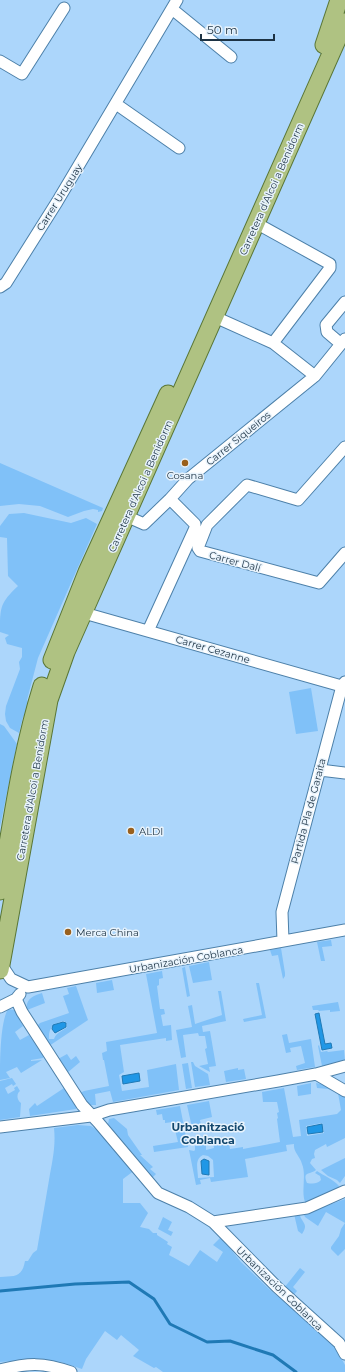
<svg xmlns="http://www.w3.org/2000/svg" width="345" height="1372" viewBox="0 0 345 1372" font-family="Montserrat,sans-serif">
	<rect width="100%" height="100%" fill="#acd6fb"/>
	<path fill="#80c1f8" fill-rule="evenodd" d="M0 463 103 508 102 511 98 512V510L93 509 84 511 68 517 40 506 19 504 0 506Z
		M24 513 71 523 86 518 97 524 38 658 27 700 29 706 26 714 23 717 19 733 10 728 6 721 5 714 6 706 20 669 19 662 22 657V648L7 644 5 638 9 635 0 632C0 607 0 603 18 586L8 576 7 538 0 537V526L9 514Z
		M311 688 318 731 296 734 289 692Z
		M0 724 4 726 17 744 0 827Z
		M331 940 332 946 322 947 325 961H321L317 942Z
		M281 948 285 973V976L283 979 278 955 272 956 270 950Z
		M209 962 212 980 193 983 189 966Z
		M185 967 190 996 187 997 182 968Z
		M162 971 163 978 159 979V985L157 986 160 1009H164L165 1014 161 1015 163 1026 171 1025 172 1040 166 1041V1038L120 1045 124 1072 119 1075 122 1091 149 1087 147 1070 176 1064 179 1090 113 1102 110 1091 95 1094 96 1105H88L80 1093 84 1091 109 1086 104 1060H103L102 1053 107 1051 106 1042 157 1033 146 974Z
		M112 980 114 990 97 993 96 983Z
		M256 983H259L266 1018 244 1022 243 1019 262 1015Z
		M76 986 88 1020 49 1046 36 1027 40 1023 69 1013 63 996 69 994 67 988ZM64 1021 67 1024V1027C63 1031 56 1032 54 1039H49C48 1028 54 1023 64 1021Z
		M218 991H221L226 1021 202 1026 203 1032 210 1031 216 1066 209 1067 210 1072 199 1066 208 1064 205 1049 207 1048 205 1036H199L198 1033 183 1035 186 1057 181 1058 176 1030 192 1027 188 1006 192 1005 195 1024 222 1015Z
		M42 993 45 1003 27 1010C25 999 33 996 42 993Z
		M338 1002 340 1011 330 1012V1010L319 1011 318 1010H313L312 1006Z
		M8 1009 14 1010 15 1011 23 1026 15 1032 20 1040 29 1035 43 1056V1058L31 1060V1061L42 1060 21 1073 17 1067 6 1072 10 1078 0 1080C0 1061 0 1023 8 1009Z
		M287 1034 289 1043 311 1039 315 1067 297 1070 296 1066 305 1063 301 1046 290 1048 291 1052 286 1053 282 1035Z
		M319 1045 321 1052 327 1051 328 1052 344 1050 345 1061 322 1066 318 1046Z
		M67 1054 71 1060 76 1056 80 1062 67 1073 58 1059Z
		M191 1062H193L195 1066 208 1074 210 1085 195 1087Z
		M188 1063 192 1088 186 1089 182 1064Z
		M238 1068V1070L244 1069 246 1079 226 1082 224 1071Z
		M12 1078 16 1084 13 1086 12 1084 5 1088 8 1094 15 1090 14 1088 17 1086 20 1091C16 1094 17 1100 21 1103L20 1117 0 1120V1081Z
		M311 1083V1094L298 1096 297 1086Z
		M316 1083 326 1085 345 1096V1138L327 1147 326 1144 315 1150 314 1154 315 1158 312 1159 310 1163 316 1170C310 1175 302 1171 307 1183 313 1184 317 1184 321 1180L320 1176 315 1173 317 1171C324 1176 333 1179 339 1186L337 1189 306 1204C300 1193 307 1176 302 1164 300 1156 293 1152 294 1144L286 1145 287 1151 245 1159 248 1177 211 1182 210 1178 200 1180 201 1184 196 1185 189 1150 194 1151 195 1150V1146L206 1144V1150L214 1148 213 1143H216L215 1141 228 1138 230 1149 243 1147V1149L280 1142 277 1119 278 1118 277 1113 279 1112 277 1102H263L262 1092 284 1088 293 1137 301 1136 299 1120 337 1114 341 1110 338 1093 328 1089 317 1088ZM322 1123 324 1133 307 1136 306 1126ZM203 1155 208 1156 213 1160 214 1177 198 1178C198 1170 194 1159 203 1155Z
		M64 1088 76 1107V1109L30 1116 29 1109 35 1103 37 1106Z
		M209 1101 212 1117 200 1120 201 1126H193L191 1123 187 1105Z
		M180 1106 188 1147 154 1152 153 1146 178 1142 173 1122 165 1123V1120H163L162 1114 157 1115 156 1110Z
		M114 1118 127 1129 128 1135 142 1155H140L153 1167 150 1169 156 1174 152 1178 108 1124 109 1119Z
		M78 1125 91 1126 103 1134 135 1170 123 1179V1203H140L148 1213 140 1227 149 1229 153 1233H157V1235L168 1242 167 1244 172 1247 169 1255 189 1266 200 1250 217 1262 223 1252 213 1245 221 1237 241 1262 269 1289 329 1340 338 1352 345 1365V1372H163L156 1367 154 1368 133 1356 139 1350 121 1335 117 1340 105 1331 86 1359 82 1369 61 1362 39 1359 0 1362V1277C14 1276 22 1278 25 1261H28L33 1253 37 1250C41 1227 45 1203 49 1180 52 1162 56 1147 54 1128Z
		M345 1158V1176L340 1183 337 1180 328 1176 321 1170Z
		M345 1199V1249L338 1256 331 1249V1247L339 1236 341 1229 345 1223 326 1212 318 1226 305 1217 303 1213 318 1209Z
		M299 1213C302 1224 309 1223 302 1234L298 1231 294 1214Z
		M163 1217 172 1222 168 1230 173 1232 171 1236 158 1229Z
		M300 1268 305 1272 293 1287 297 1291 293 1296 284 1288Z"/>
	<path fill="#2097e6" stroke="#1f79b5" d="M319 1013 325 1044 331 1043 332 1048 322 1050 315 1014Z
		M63 1022 66 1023V1027L55 1033 52 1029 53 1025Z
		M139 1073 140 1081 123 1084 122 1076Z
		M322 1124 323 1132 308 1134 307 1127Z
		M204 1159 209 1161V1175L202 1174 201 1161Z"/>
	<g fill="none" stroke-linecap="round" stroke-linejoin="round">
		<path stroke="#1f79b5" stroke-width="3" d="M0 1291 75 1284 129 1282 154 1299 170 1324 207 1342 230 1341 273 1355 296 1372"/>
		<defs>
			<path id="street" d="M172 9 231 57
				M0 61 22 74 64 8
				M116 104 179 148
				M256 223 330 264V268L273 343
				M0 287 6 283 57 202 177 0
				M215 317 273 343 315 376
				M341 344 327 332 326 325 345 302
				M345 447 298 500 247 485 207 525 198 548 200 551 319 583 345 553
				M126 516 144 524 170 499 188 479 315 376 345 339
				M84 613 345 687
				M148 631 195 528V524L170 499
				M320 770 345 773
				M283 941 282 912 342 686 345 682
				M1 964 11 979 28 987
				M28 987 345 930
				M16 999 22 1012 82 1105 98 1122 158 1193 189 1207 213 1222 277 1287 339 1343 345 1354
				M0 1007 16 999 20 994
				M316 1074 345 1091
				M0 1127 91 1116 109 1110 278 1081 316 1074 345 1066
				M213 1222 307 1208 345 1191
				M0 1370C28 1363 43 1362 71 1372"/>
			<path id="primary" d="M324 45 339 0
				M52 660 87 572 168 394
				M0 891C12 822 21 753 42 686
				M0 970 49 700 66 652 345 22"/>
		</defs>
		<use href="#street" stroke="#4d80a9" stroke-width="13"/>
		<use href="#primary" stroke="#597636" stroke-width="19"/>
		<use href="#street" stroke="#fff" stroke-width="11"/>
		<use href="#primary" stroke="#afc282" stroke-width="17"/>
	</g>
	<g fill="#99601d" stroke="#e8f3fc" stroke-width="1.5">
		<circle cx="185" cy="463" r="4"/>
		<circle cx="131" cy="831" r="4"/>
		<circle cx="68" cy="932" r="4"/>
	</g>
	<g text-anchor="middle" stroke-width="3" stroke-linejoin="round" paint-order="stroke">
		<g font-size="10" fill="#1d3344" stroke="#e8f3fc">
			<text transform="translate(271 189) rotate(-66)" y="4">Carretera d'Alcoi a Benidorm</text>
			<text transform="translate(59 197) rotate(-58)" y="4">Carrer Uruguay</text>
			<text transform="translate(238 438) rotate(-39)" y="4">Carrer Siqueiros</text>
			<text transform="translate(140 486) rotate(-66)" y="4">Carretera d'Alcoi a Benidorm</text>
			<text transform="translate(235 561) rotate(15)" y="4">Carrer Dalí</text>
			<text transform="translate(213 649) rotate(16)" y="4">Carrer Cezanne</text>
			<text transform="translate(32 790) rotate(-80)" y="4">Carretera d'Alcoi a Benidorm</text>
			<text transform="translate(308 811) rotate(-75)" y="4">Partida Pla de Garaita</text>
			<text transform="translate(186 959) rotate(-10)" y="4">Urbanización Coblanca</text>
			<text transform="translate(280 1288) rotate(44)" y="4">Urbanización Coblanca</text>
		</g>
		<g font-size="10" fill="#1d3344" stroke="#e8f3fc" text-anchor="start">
			<text x="185" y="479" text-anchor="middle">Cosana</text>
			<text x="139" y="835">ALDI</text>
			<text x="76" y="936">Merca China</text>
		</g>
		<g font-size="11" font-weight="bold" fill="#12476d" stroke="#e8f3fc">
			<text x="208" y="1131">Urbanització<tspan x="208" dy="13">Coblanca</tspan></text>
		</g>
	</g>
	<path d="M201 34v6h73v-6" fill="none" stroke="#1d3344" stroke-width="2"/>
	<text x="207" y="34" font-size="12" fill="#1d3344" stroke="#e8f3fc" stroke-width="3" paint-order="stroke">50 m</text>
</svg>
